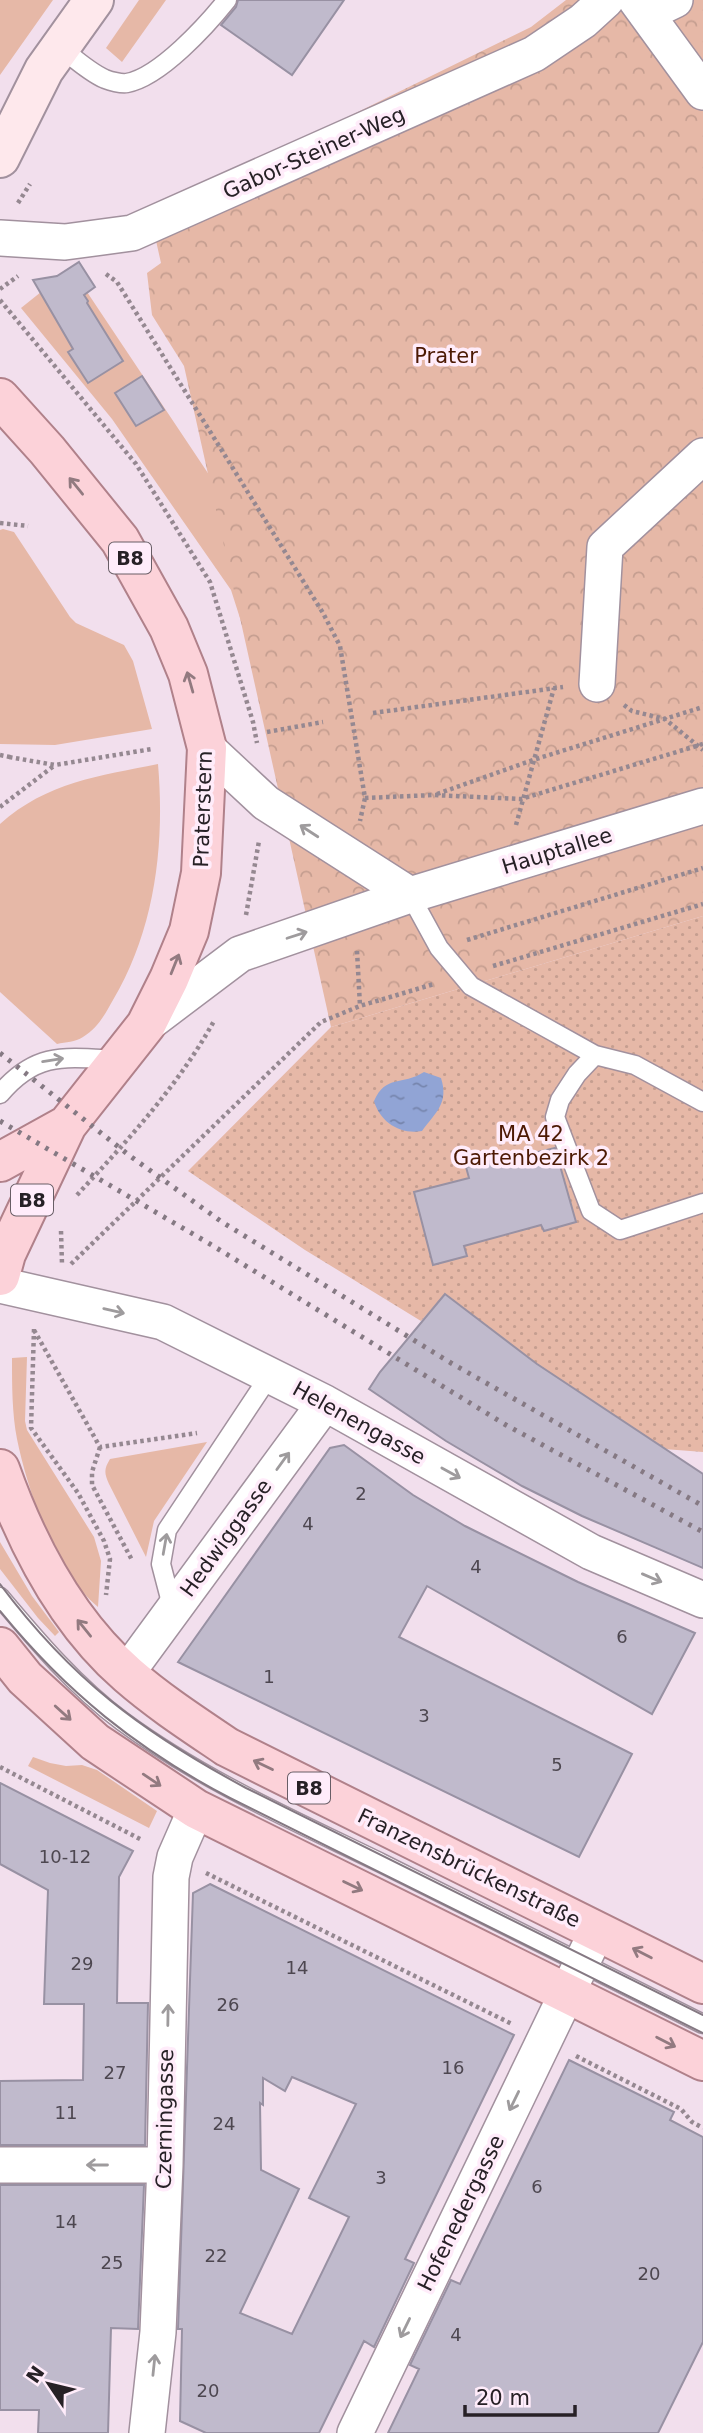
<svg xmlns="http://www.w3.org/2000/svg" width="703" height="2433" viewBox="0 0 703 2433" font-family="'DejaVu Sans',sans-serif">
	<defs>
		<pattern id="park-crowns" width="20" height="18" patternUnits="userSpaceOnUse" patternTransform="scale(1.75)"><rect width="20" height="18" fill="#e6b8a7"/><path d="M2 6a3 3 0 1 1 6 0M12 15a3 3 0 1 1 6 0" fill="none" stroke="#c59e90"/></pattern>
		<pattern id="garden-dots" width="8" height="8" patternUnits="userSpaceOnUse" patternTransform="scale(1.75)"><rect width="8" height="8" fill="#e6b8a7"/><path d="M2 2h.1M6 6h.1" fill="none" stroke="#c59e90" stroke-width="1.8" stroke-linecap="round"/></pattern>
		<pattern id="water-ripples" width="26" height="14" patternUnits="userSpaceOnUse" patternTransform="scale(1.75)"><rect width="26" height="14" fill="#91a4d5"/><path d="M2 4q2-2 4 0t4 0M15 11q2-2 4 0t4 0" fill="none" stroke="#7685ad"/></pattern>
	</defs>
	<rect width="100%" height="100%" fill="#f2dfed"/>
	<path fill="#e6b8a7" d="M0 0H53L0 75Z
		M139 0H166L122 62 106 48Z
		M71 268 306 620 270 712 231 590 112 419 21 308Z
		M3 529 14 532 70 617 76 623 124 645 133 661 152 729 55 745 0 744V530Z
		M158 764C165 845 155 929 113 1000 105 1014 98 1028 83 1037 75 1042 66 1042 57 1044L0 992V824C47 782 99 776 158 764Z
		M27 1357 25 1421 27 1430 94 1537 101 1561 98 1607C56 1572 28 1493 17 1439 12 1413 12 1385 12 1358Z
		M207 1442 154 1521 146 1557 109 1484C104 1473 104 1469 110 1459Z
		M0 1542 32 1596 59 1632 55 1636 38 1618 0 1569Z
		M33 1757 50 1763 66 1766 82 1765 97 1770 157 1811 149 1828 28 1766Z"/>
	<path fill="url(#park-crowns)" d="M566 0H703V916L331 1027 184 366 152 315 147 273 161 263 150 214 531 27Z"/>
	<path fill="url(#garden-dots)" d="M703 916V1452L664 1449 537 1364 445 1294 421 1321 305 1250 188 1171 331 1027Z"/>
	<path fill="url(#water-ripples)" d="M424 1072 441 1078C449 1103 436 1112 422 1131 400 1135 380 1122 374 1101 386 1074 402 1086 424 1072Z"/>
	<path fill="#c0bacc" stroke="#9891a3" stroke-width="2" fill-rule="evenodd" d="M238 0H344L292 75 221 25 236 7Z
		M79 262 95 287 84 295 88 301 87 303 123 361 88 383 68 352 73 349 33 280 57 276Z
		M142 376 164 410 136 426 115 393Z
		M555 1148 576 1222 544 1231 541 1225 464 1246 467 1256 433 1265 414 1192 469 1178 466 1167 500 1158 501 1161Z
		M445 1294 537 1364 703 1474V1568L582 1516 522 1486 446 1441 369 1389 380 1372Z
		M344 1445 413 1495 465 1526 578 1582 695 1633 652 1714 427 1586 399 1637 632 1754 579 1857 178 1662 330 1448Z
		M0 1783 133 1851 119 1877 117 2003H148L145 2145H0V2081L83 2080 84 2004H44L48 1890 0 1864Z
		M210 1884 514 2035 405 2259 414 2263 374 2347 364 2341 319 2433H206L180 2421 182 2329H178L193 1893ZM292 2077 356 2104 309 2198 349 2217 292 2334 240 2313 299 2189 261 2170 260 2103 263 2105V2078L285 2091Z
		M569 2060 674 2112 670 2120 703 2137V2342L658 2433H388L419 2369 410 2365 451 2280 460 2284Z
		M0 2185H144L138 2329 111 2328 108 2433H38L39 2410H0Z"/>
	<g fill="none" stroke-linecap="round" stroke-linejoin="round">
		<defs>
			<path id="lane" d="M60 47C74 58 89 72 105 79 110 81 121 84 127 83 160 77 207 25 227 0
				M410 895 439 948 471 986 595 1055
				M0 1094C36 1051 66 1057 117 1060
				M703 1102 635 1065 595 1055 577 1074 560 1100 555 1117 591 1211 620 1230 703 1203
				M0 1597C37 1641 76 1687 122 1721 202 1780 293 1820 381 1863 489 1916 596 1970 703 2024
				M173 1610 161 1564 167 1530 270 1375"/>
			<path id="street" d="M636 0 703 92
				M646 14 675 0
				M0 238 65 242 132 233 534 54 583 21 606 0
				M597 684 605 547 703 456
				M207 748 266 803 410 895
				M146 1025 240 954 410 895 703 806
				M0 1285 163 1322 325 1403 591 1552 703 1600
				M126 1674 325 1403
				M0 2165H165
				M147 2433 158 2332 165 2165 171 1877 175 1857 196 1809
				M355 2433 597 1931"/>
			<path id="secondary" d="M0 158 44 70 94 0"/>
			<path id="primary" d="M0 398 47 450 120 540 169 628 188 674 207 748 201 873 189 931 169 979 146 1025 67 1125 0 1162
				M0 1276 6 1254 67 1125
				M0 1469C27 1545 66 1621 128 1675 159 1702 193 1724 227 1747L703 1984
				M0 1647 25 1678 95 1742 196 1809 703 2061"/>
		</defs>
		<use href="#lane" stroke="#a2919e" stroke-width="21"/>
		<use href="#street" stroke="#a2919e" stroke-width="38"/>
		<use href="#secondary" stroke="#a2919e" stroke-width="42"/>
		<use href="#primary" stroke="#b0818a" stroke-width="42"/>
		<path stroke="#958891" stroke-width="4.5" stroke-dasharray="3.5 3.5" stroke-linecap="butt" d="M18 203 30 184
			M106 274 117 282 323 613 340 646 365 798 360 821
			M0 289 18 276
			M0 300 136 464 210 582 253 722 257 743
			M0 523 28 526
			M624 705 632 711 665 719 703 750
			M373 713 563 687
			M267 732 323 722
			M0 755 10 757
			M9 757 55 765 152 749
			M437 794 533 760 703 707
			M365 798 433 795 521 799 703 744
			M0 807 55 765
			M516 825 554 688
			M246 915 259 841
			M467 940 703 868
			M357 951 360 1006
			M493 966 703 904
			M77 1195C128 1140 178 1086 214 1021
			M61 1231 62 1264
			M71 1264 321 1022 360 1006 434 984
			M34 1329 31 1428 78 1493 104 1541 110 1559 106 1595
			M34 1330 100 1447 197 1433
			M100 1447 92 1472V1485L132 1560
			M0 1767 142 1840
			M206 1873 512 2024
			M576 2056 681 2109 692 2122 703 2128"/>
		<use href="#lane" stroke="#fff" stroke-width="18"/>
		<use href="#street" stroke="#fff" stroke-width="35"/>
		<use href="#secondary" stroke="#fee8ec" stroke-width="38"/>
		<use href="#primary" stroke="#fcd2d9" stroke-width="38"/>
		<path stroke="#857983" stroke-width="2" d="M0 1584C71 1679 142 1732 246 1788L703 2015
			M0 1611C66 1692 138 1750 230 1798L703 2033"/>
		<path stroke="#857983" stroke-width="5" stroke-dasharray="3.5 7" stroke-linecap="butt" d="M0 1053 130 1156 222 1222 451 1363 703 1506
			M0 1121 210 1244 506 1425 703 1532"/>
	</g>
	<defs><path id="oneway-shaft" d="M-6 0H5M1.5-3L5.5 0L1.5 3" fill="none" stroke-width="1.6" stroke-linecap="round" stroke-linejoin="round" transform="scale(1.75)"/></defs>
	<g stroke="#927a80">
		<use href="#oneway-shaft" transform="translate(76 486) rotate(-129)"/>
		<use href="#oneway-shaft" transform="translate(190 682) rotate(-106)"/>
		<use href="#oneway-shaft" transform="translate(175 964) rotate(-68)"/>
		<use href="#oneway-shaft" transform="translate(84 1628) rotate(-129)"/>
		<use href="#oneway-shaft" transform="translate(63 1713) rotate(42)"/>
		<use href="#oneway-shaft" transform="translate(263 1765) rotate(-154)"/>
		<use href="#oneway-shaft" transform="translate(152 1780) rotate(34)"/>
		<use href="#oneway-shaft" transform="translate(353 1886) rotate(26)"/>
		<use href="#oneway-shaft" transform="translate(642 1953) rotate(-153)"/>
		<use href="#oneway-shaft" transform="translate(666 2042) rotate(27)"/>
	</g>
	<g stroke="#9e9b9d">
		<use href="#oneway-shaft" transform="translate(309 831) rotate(-147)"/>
		<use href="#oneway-shaft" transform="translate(297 935) rotate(-18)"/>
		<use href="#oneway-shaft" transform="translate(53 1060) rotate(-9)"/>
		<use href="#oneway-shaft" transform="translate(114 1311) rotate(13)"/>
		<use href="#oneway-shaft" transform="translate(283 1461) rotate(-54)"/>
		<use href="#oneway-shaft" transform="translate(451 1473) rotate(29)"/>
		<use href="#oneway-shaft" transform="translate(165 1544) rotate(-80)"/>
		<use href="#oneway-shaft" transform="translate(652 1578) rotate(23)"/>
		<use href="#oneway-shaft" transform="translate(168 2015) rotate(-89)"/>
		<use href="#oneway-shaft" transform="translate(514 2101) rotate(116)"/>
		<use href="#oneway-shaft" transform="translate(97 2165) rotate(180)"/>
		<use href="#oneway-shaft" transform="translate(405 2328) rotate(116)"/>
		<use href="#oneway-shaft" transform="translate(154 2365) rotate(-84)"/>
	</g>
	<g text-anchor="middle" stroke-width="7" stroke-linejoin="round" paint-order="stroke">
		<g font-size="18" fill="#4d4750">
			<text x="361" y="1500">2</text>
			<text x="308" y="1530">4</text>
			<text x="476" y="1573">4</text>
			<text x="622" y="1643">6</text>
			<text x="269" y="1683">1</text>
			<text x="424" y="1722">3</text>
			<text x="557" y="1771">5</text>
			<text x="65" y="1863">10-12</text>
			<text x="82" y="1970">29</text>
			<text x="297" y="1974">14</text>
			<text x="228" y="2011">26</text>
			<text x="453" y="2074">16</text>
			<text x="115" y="2079">27</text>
			<text x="66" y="2119">11</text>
			<text x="224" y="2130">24</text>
			<text x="381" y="2184">3</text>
			<text x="537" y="2193">6</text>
			<text x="66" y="2228">14</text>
			<text x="216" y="2262">22</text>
			<text x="112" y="2269">25</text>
			<text x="649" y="2280">20</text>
			<text x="456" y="2341">4</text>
			<text x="208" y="2397">20</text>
		</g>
		<g fill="#ffecfa" stroke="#685e66" stroke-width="2">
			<rect x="109" y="542.5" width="42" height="31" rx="5"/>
			<rect x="11" y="1184.5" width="42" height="31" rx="5"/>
			<rect x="288" y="1772.5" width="42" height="31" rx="5"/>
		</g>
		<g font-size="19" font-weight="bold" fill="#272126">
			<text x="130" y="565">B8</text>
			<text x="32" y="1207">B8</text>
			<text x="309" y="1795">B8</text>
		</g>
		<g font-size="21" fill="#272126" stroke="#ffecfa">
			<text transform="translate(314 153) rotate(-24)" y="7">Gabor-Steiner-Weg</text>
			<text transform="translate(203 809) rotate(-88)" y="7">Praterstern</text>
			<text transform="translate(557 851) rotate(-17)" y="7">Hauptallee</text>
			<text transform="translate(359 1423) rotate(29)" y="7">Helenengasse</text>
			<text transform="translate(226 1538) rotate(-54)" y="7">Hedwiggasse</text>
			<text transform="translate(469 1868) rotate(26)" y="7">Franzensbrückenstraße</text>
			<text transform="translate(165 2119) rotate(-89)" y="7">Czerningasse</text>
			<text transform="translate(461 2213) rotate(-64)" y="7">Hofenedergasse</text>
		</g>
		<g font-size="21" fill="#4c1903" stroke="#ffecfa">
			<text x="446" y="363">Prater</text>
			<text x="531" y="1141">MA 42<tspan x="531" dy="24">Gartenbezirk 2</tspan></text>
		</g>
	</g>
	<g transform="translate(49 2384) rotate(305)" stroke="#ffecfa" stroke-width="5" paint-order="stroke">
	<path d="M0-5L12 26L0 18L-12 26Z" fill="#272126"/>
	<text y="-10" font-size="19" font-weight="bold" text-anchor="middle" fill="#272126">N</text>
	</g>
	<path d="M465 2405v10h110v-10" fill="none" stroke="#272126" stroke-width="3.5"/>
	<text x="476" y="2405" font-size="21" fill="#272126" stroke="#ffecfa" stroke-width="5" paint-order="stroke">20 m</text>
</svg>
